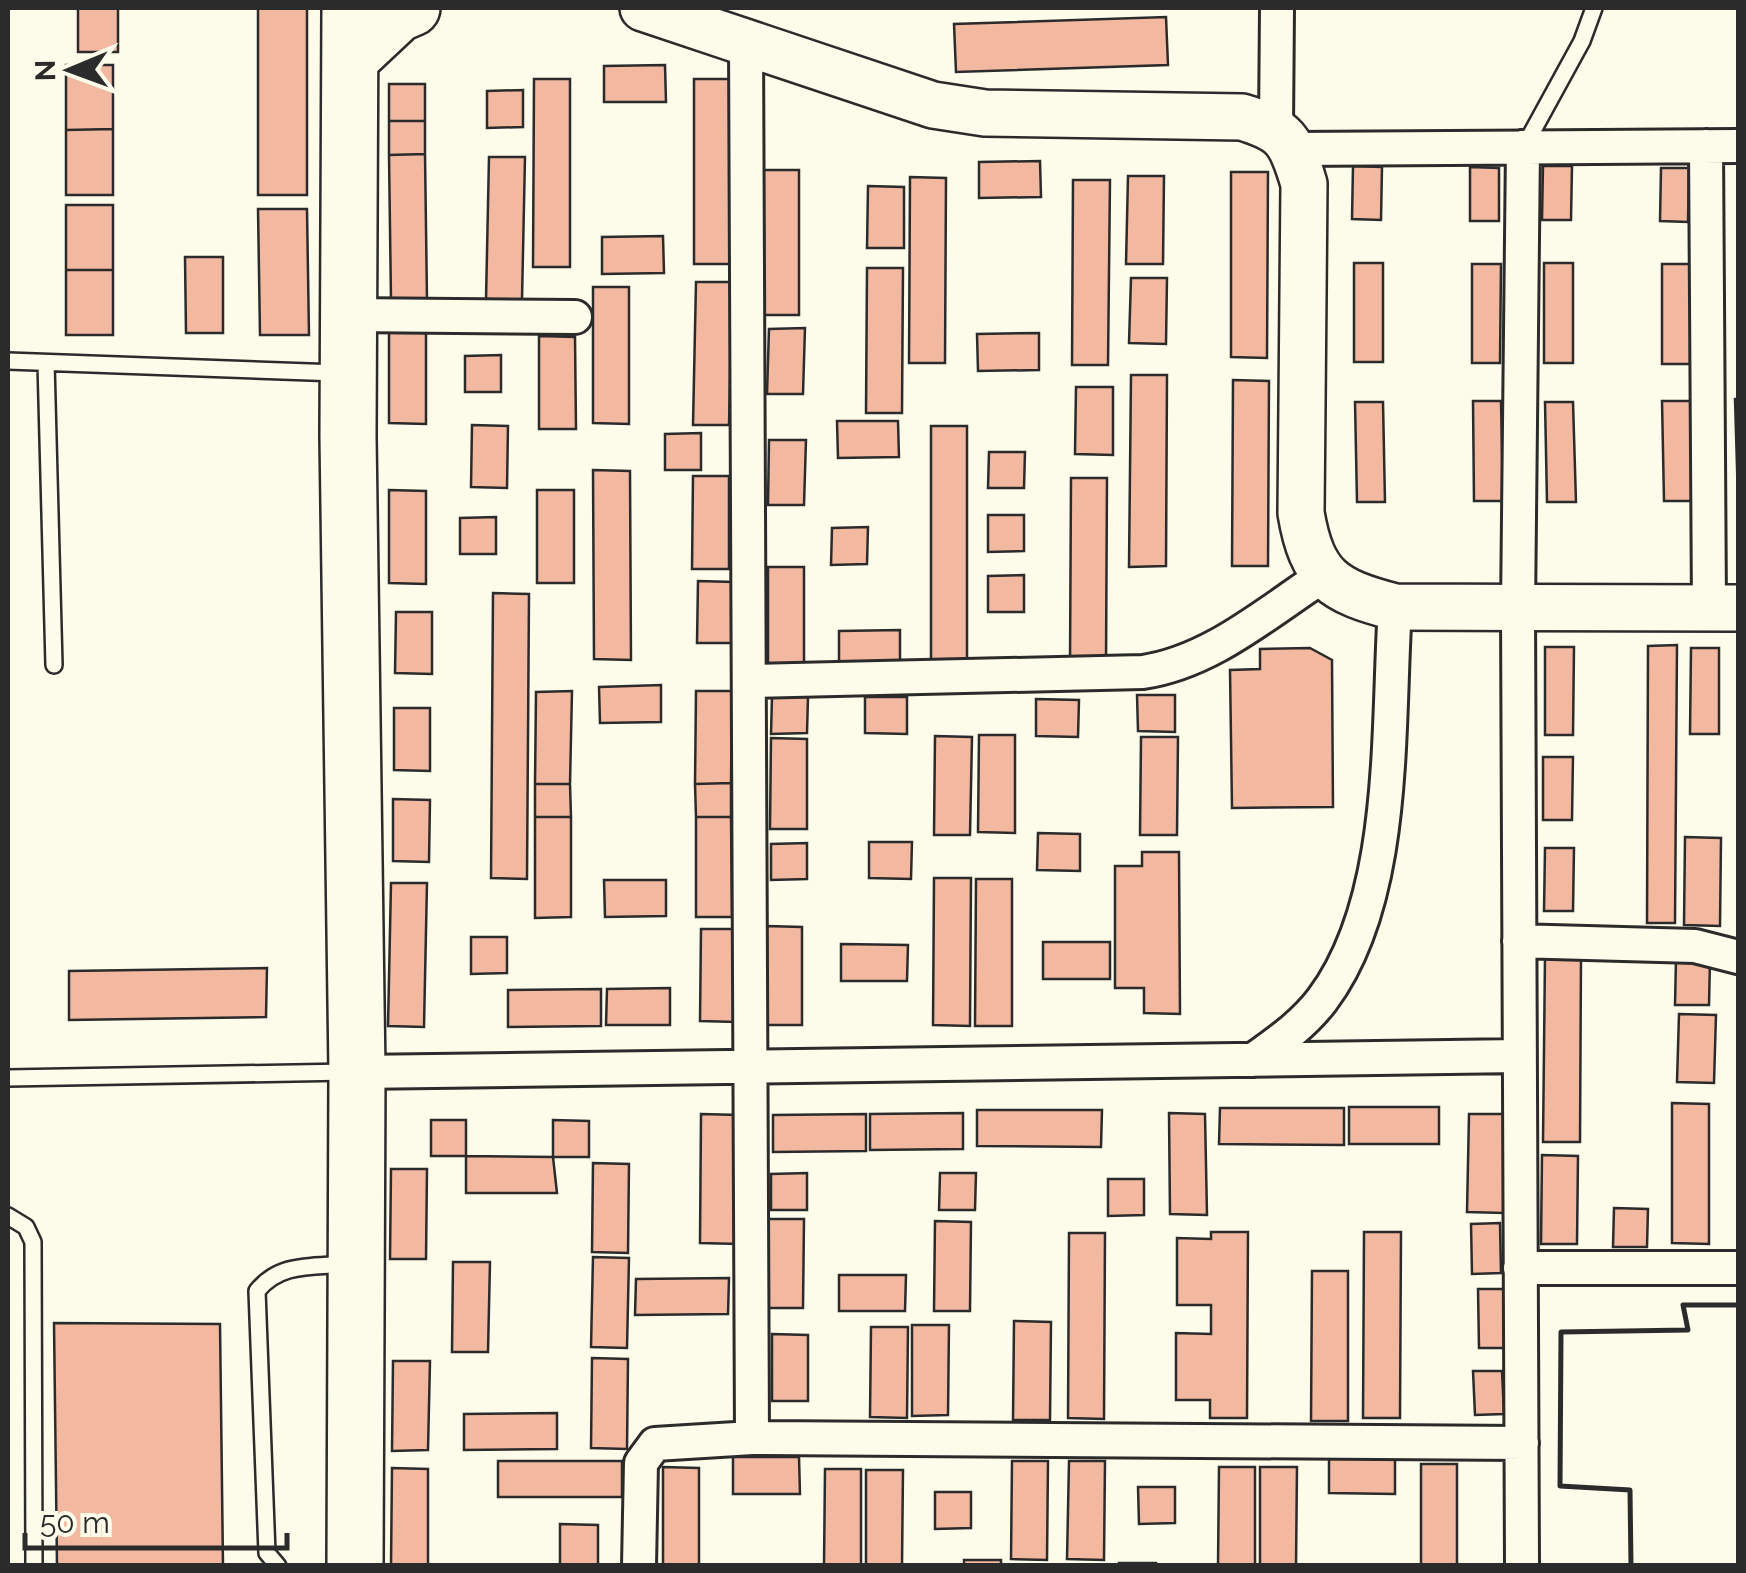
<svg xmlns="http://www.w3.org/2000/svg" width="1746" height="1573" viewBox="0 0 1746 1573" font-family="Raleway,sans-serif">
	<rect width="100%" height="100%" fill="#fdfbea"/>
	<path fill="#f2b8a0" stroke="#2b2b2b" stroke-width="2.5" d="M78 8H118V52H78Z
		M258 8H307V195H258Z
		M1166 17 1168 65 956 72 954 24Z
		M66 65H113V129L66 130Z
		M665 65 666 102H604V66Z
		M534 79H570V267H533Z
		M694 79H731L730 264H694Z
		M389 84H425V121H389Z
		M523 90V127L487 128V91Z
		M389 121H425V154L389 155Z
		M113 129V195H66V130Z
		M425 154 427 300 391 301 389 155Z
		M489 157H525L522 300H486Z
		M1040 161 1041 197 979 198V162Z
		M1353 166 1382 167 1381 220 1352 219Z
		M1543 166H1572L1571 220H1542Z
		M1470 167 1499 168V221H1470Z
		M1661 168H1689L1688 222 1660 221Z
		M762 170H799V315H762Z
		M1231 172H1268L1267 358 1231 357Z
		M1128 176H1164L1163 264H1126Z
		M910 177 946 178 945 363H909Z
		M1073 180H1110L1108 365H1072Z
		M868 186 904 187V248H867Z
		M66 205H113V270H66Z
		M258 209H307L309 335H260Z
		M663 236 664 273 602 274V237Z
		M185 257H223V333H186Z
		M1354 263H1383V362H1354Z
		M1544 263H1573V363H1544Z
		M1472 264H1501L1500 363H1472Z
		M1662 264H1691L1690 364H1662Z
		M867 268H903L902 413H866Z
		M66 270H113V335H66Z
		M1131 278H1167L1166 344 1129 343Z
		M696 282H732L729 425H693Z
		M593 287H629V424L593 423Z
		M805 328 803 394H767L769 329Z
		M389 331H426V424L389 423Z
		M1039 333V370L978 371 977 334Z
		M539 336 575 337 576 429H539Z
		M501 355V392H465V356Z
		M1131 375H1167L1166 566 1129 567Z
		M1233 380 1269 381 1268 566H1232Z
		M1076 387H1113V455L1075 454Z
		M1735 399H1738V500Z
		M1473 401H1501L1503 501H1474Z
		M1662 401H1691L1693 501H1664Z
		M1355 402H1383L1385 502H1357Z
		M1545 402H1573L1576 502H1547Z
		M837 421H898L899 457 838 458Z
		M472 425 508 426 507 488 471 487Z
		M931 426H967V662H931Z
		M701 433V470H665V434Z
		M769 440H806L804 505H768Z
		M989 452H1025L1024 488H988Z
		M593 470 630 471 631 660 594 659Z
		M693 476H729V569H692Z
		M1071 478H1107L1106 664H1070Z
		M389 490 426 491V584L389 583Z
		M537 490H574V583H537Z
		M988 515H1024V551L988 552Z
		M496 517V554H460V518Z
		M868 527 867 564 831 565 832 528Z
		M768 567H804V664H768Z
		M1024 575V612H988V576Z
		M698 581 734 582 733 643H697Z
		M493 593 529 594 527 879 491 878Z
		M396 612H432V674L395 673Z
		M900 630V666L839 667V631Z
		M1677 645 1675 923H1647L1648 646Z
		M1545 647H1574L1573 735H1545Z
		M1310 648 1332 660 1333 807 1232 808 1230 670 1260 669V649Z
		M1691 648H1719V734H1690Z
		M661 685V722L600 723 599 687Z
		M572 691 570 784H535L536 692Z
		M696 691H732L731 783 695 784Z
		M1137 695H1175V732L1138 731Z
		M772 697H808L807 733 771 734Z
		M865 697H907V734L865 733Z
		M1036 699 1079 700 1078 737 1036 736Z
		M394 708H430V771L394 770Z
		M979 735H1015V833L978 832Z
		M935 736 972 737 970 835H934Z
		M1141 737H1178L1177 835H1140Z
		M771 738 807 739V829H770Z
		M1543 757H1573L1572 820H1543Z
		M731 783V817H696L695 784Z
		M535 784H570L571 817H535Z
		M393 799 430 800 429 862 393 861Z
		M535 817H571V917L535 918Z
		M696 817H731L732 917H696Z
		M1038 833 1080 834V871L1037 870Z
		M1685 837 1721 838 1720 926 1684 925Z
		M869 842H912L911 879 869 878Z
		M807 843V879L771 880V844Z
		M1545 848H1574L1573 911H1544Z
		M1142 852H1179L1180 1014 1144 1013V988H1115V866H1142Z
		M934 878H971L970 1026 933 1025Z
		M976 879H1012V1026H975Z
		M604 880H666V916L605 917Z
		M391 883H427L424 1027 388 1026Z
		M766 926 802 927V1025H765Z
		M701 929H737V1022L700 1021Z
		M471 937H507V973L471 974Z
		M1043 942H1110V979H1043Z
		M841 944 908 945 907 981H841Z
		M1545 956 1581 957 1580 1142H1543Z
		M1676 959 1710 960 1709 1005H1675Z
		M267 968 266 1017 69 1020V971Z
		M670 988V1025H606L607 989Z
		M601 989V1026L508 1027V990Z
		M1679 1014 1716 1015 1714 1083 1677 1082Z
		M1672 1103 1709 1104V1244L1672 1243Z
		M1349 1107H1439V1144H1349Z
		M1220 1108H1344V1145L1219 1144Z
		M977 1110H1102L1101 1147 977 1146Z
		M963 1113V1149L870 1150V1114Z
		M1169 1113 1205 1114 1207 1215 1170 1214Z
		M701 1114 739 1115V1244L700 1243Z
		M866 1114V1151L773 1152V1115Z
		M1469 1114H1505L1504 1213 1467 1212Z
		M431 1120H466V1156H431Z
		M553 1120 589 1121V1157H553Z
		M1542 1155 1578 1156 1577 1244H1541Z
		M466 1156 553 1157 557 1193H466Z
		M593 1163 629 1164 628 1253 592 1252Z
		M391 1169H427L426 1259H390Z
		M807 1173V1210H771V1174Z
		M940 1173H976L975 1210H939Z
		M1108 1179H1144V1215L1108 1216Z
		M1614 1208 1648 1209 1647 1247H1613Z
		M768 1219H804L803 1308H767Z
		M935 1221 971 1222 970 1311H934Z
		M1500 1223 1501 1273 1472 1274 1471 1224Z
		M1211 1232H1248L1247 1418H1210V1400H1176V1333L1211 1334V1305H1177V1238L1211 1239Z
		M1364 1232H1401L1400 1418H1363Z
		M1069 1233H1105L1104 1419 1068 1418Z
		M593 1257 629 1258 627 1348 591 1347Z
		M453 1262H490L488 1352H452Z
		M1312 1271H1348V1421H1311Z
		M839 1275H906L905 1311H839Z
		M729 1278 728 1314 635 1315 636 1279Z
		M1478 1289H1507L1508 1348H1479Z
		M1014 1321 1051 1322 1050 1420H1013Z
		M54 1323 220 1324 223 1566H57Z
		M912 1325H949L948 1415 912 1416Z
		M871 1327H908L907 1418 870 1417Z
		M772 1334 808 1335V1401H772Z
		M592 1358 628 1359 627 1449 591 1448Z
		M393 1361H430L428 1450 392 1451Z
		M1473 1371H1502L1504 1414 1475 1415Z
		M557 1413V1449L464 1450V1414Z
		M733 1457H799L800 1494H733Z
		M1329 1457H1395V1494L1329 1493Z
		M498 1461H622V1497H498Z
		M1012 1461H1048L1047 1560 1011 1559Z
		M1069 1461H1105L1104 1560 1067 1559Z
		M1421 1464H1457V1566H1421Z
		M663 1467 699 1468V1566H663Z
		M1219 1467H1255V1566H1218Z
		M1260 1467H1297L1296 1566H1260Z
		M392 1468 428 1469V1566H391Z
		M825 1469H861V1566H824Z
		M866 1470H903L902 1566H866Z
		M1138 1487H1175V1523L1139 1524Z
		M935 1492H971V1528L935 1529Z
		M560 1524 598 1525V1566H560Z
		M964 1560H1001V1566H964Z
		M1119 1563H1156V1566H1119Z"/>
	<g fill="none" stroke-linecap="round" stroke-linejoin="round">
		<defs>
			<path id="lane" d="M1524 147 1582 41 1594 8
				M8 361 338 373
				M46 363 54 665
				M8 1078 348 1072
				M8 1216 26 1227 33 1242 34 1566
				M278 1566 267 1553 257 1291C279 1263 311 1267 345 1264"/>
			<path id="street" d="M746 42 752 1438
				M1276 127 1277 8
				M1706 146 1709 608
				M1294 149 1738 146
				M348 315 575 317
				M750 681 1143 672C1211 662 1266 613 1323 576
				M1519 941 1695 946 1738 957
				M1253 1060C1278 1042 1303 1025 1322 1000 1398 899 1387 729 1395 607
				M357 1072 1519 1056
				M1520 1268H1738
				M639 1566 641 1463 655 1444 752 1438 1522 1443
				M1522 1566 1518 609 1523 147"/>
			<path id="secondary" d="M643 8 933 105 985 113 1242 117C1286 130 1291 140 1304 184L1301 513C1312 578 1333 591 1395 607L1738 608"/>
			<path id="highway" d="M350 8 348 436 357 1072 355 1566
				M350 59 398 14 412 8"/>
		</defs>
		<use href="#lane" stroke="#2b2b2b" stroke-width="20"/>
		<use href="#street" stroke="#2b2b2b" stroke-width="38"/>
		<use href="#secondary" stroke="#2b2b2b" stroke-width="50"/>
		<use href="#highway" stroke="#2b2b2b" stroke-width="60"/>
		<use href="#lane" stroke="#fdfbea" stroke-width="15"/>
		<use href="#street" stroke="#fdfbea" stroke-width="32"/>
		<use href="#secondary" stroke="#fdfbea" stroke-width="45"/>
		<use href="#highway" stroke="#fdfbea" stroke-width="55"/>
		<path stroke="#2b2b2b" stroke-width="5" d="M1631 1566 1630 1490 1560 1486 1561 1332 1688 1330 1683 1305H1738"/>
	</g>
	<rect width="1746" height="1573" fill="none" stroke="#2b2b2b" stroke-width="20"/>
	<g transform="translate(70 70) rotate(269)" stroke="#fdfbea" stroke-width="8" paint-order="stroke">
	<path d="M0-8L18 38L0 25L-18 38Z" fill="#2b2b2b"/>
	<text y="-15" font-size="28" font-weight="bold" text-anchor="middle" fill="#2b2b2b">N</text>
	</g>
	<path d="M25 1533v15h262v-15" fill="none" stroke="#2b2b2b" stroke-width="5"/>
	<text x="40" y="1533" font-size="30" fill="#2b2b2b" stroke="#fdfbea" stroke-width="8" paint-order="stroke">50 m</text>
</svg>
